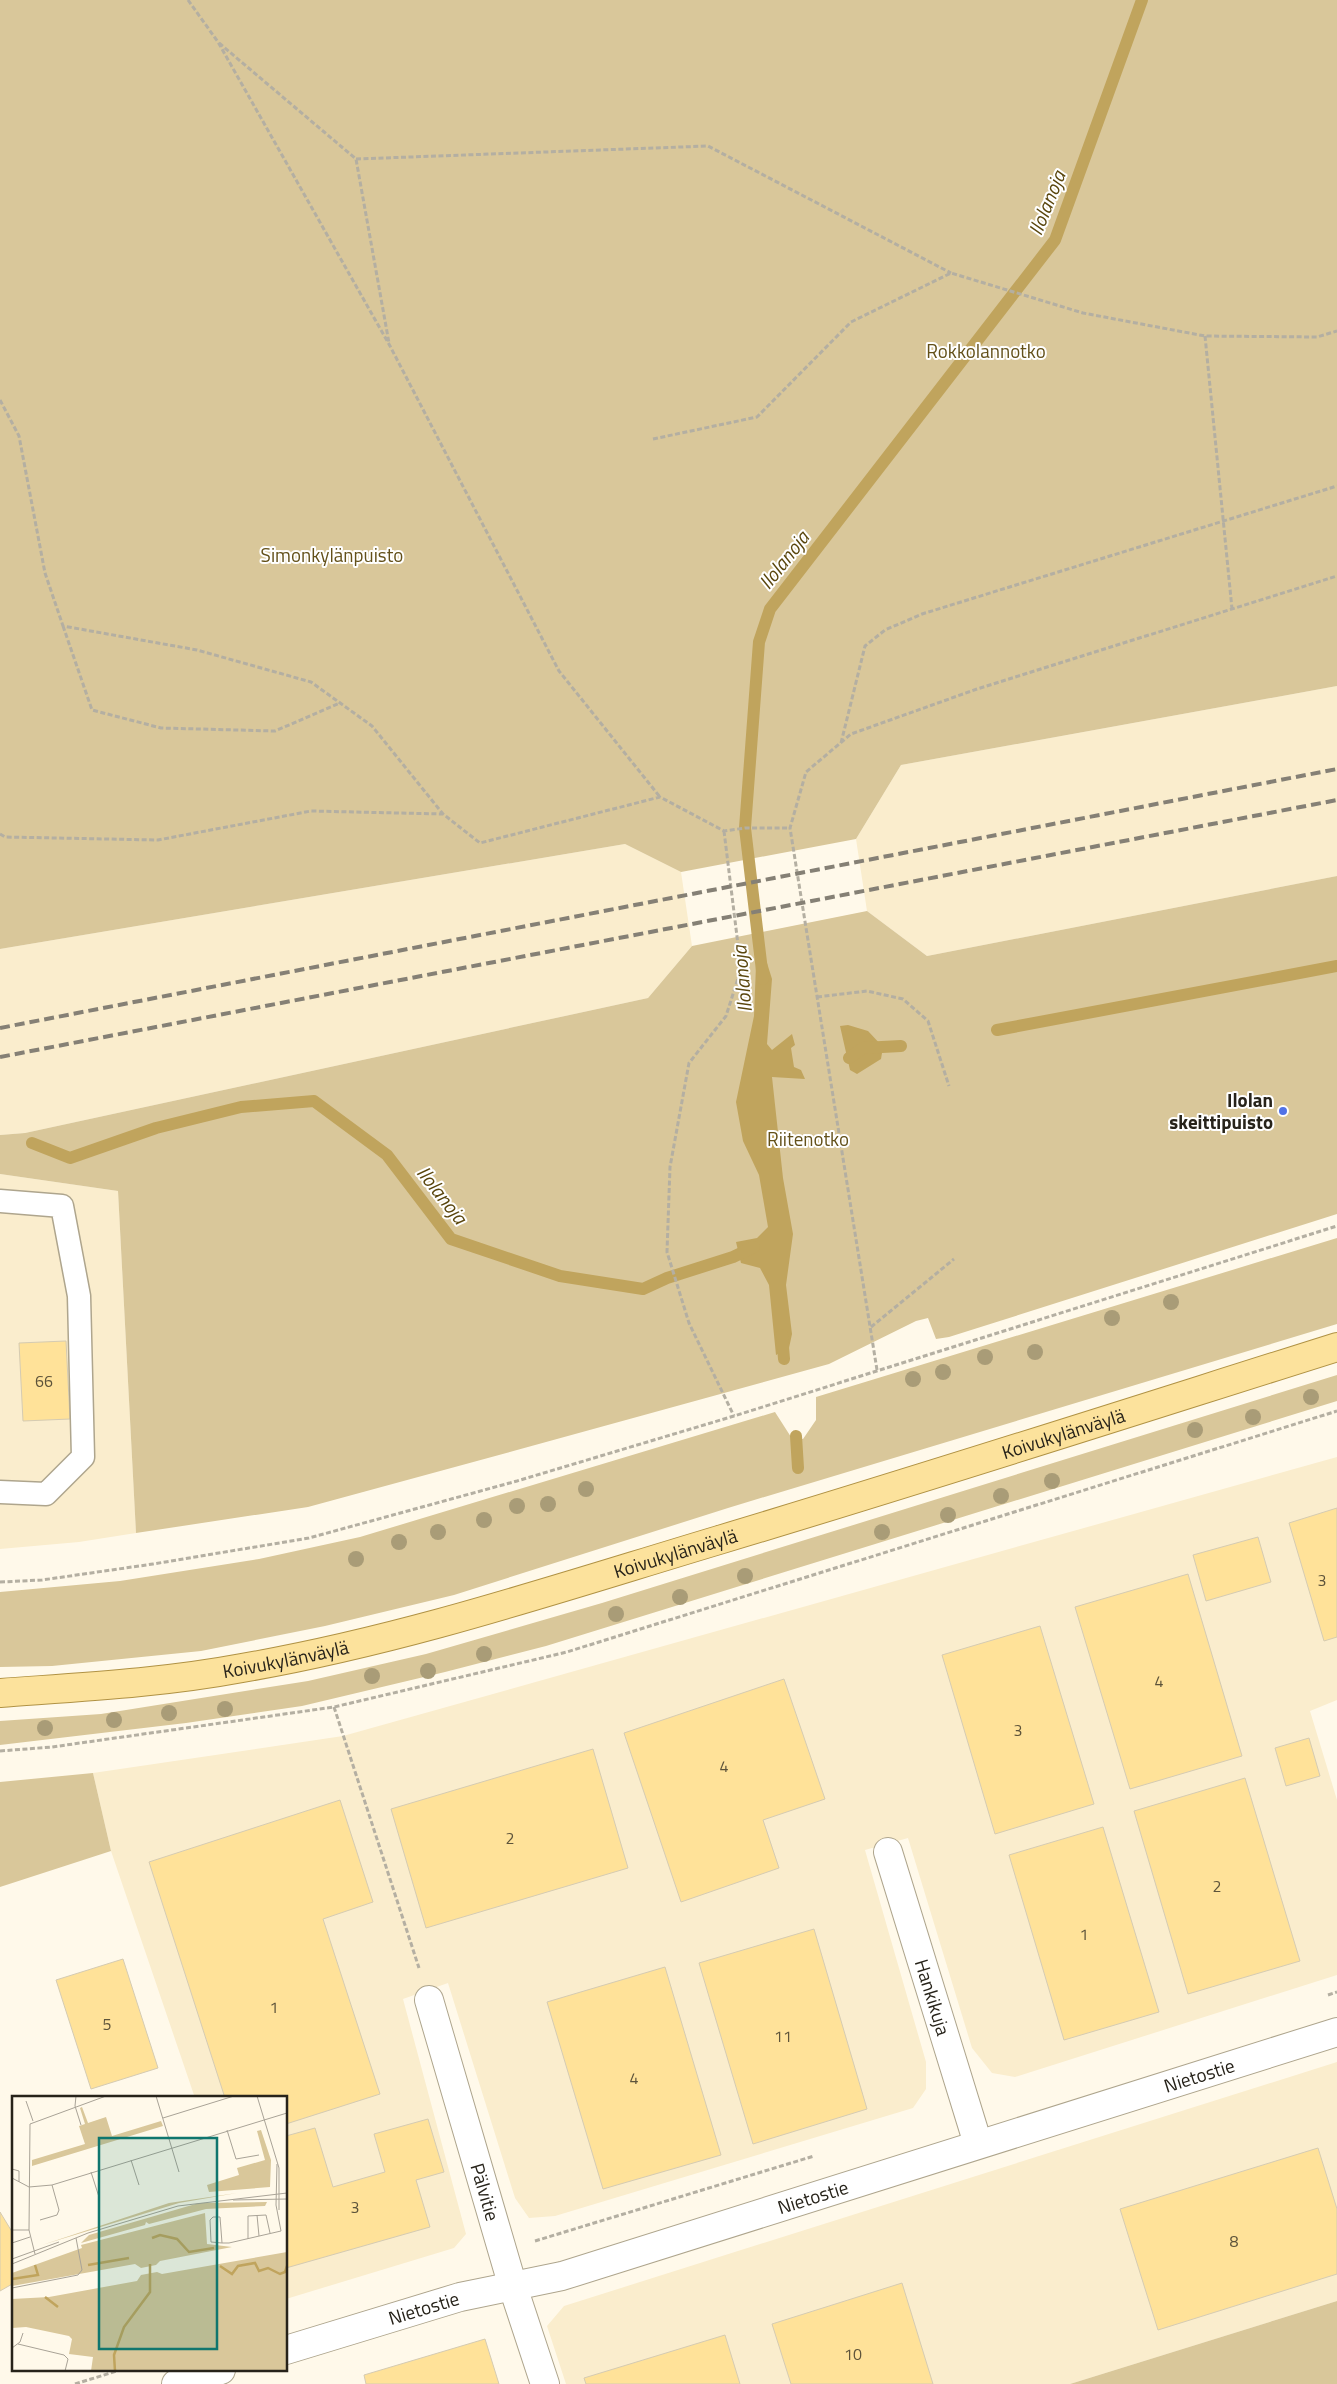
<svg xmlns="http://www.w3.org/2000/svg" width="1337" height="2384" viewBox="0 0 1337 2384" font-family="'Titillium Web',sans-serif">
	<rect width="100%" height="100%" fill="#fff9ea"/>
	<path fill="#faedcd" d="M1337 686V876L927 956 867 911 856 839 901 765Z
		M625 844 681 872 692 946 648 998 25 1133 0 1135V949Z
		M0 1174 118 1191 136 1533 79 1542 0 1549Z
		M1337 1457V1700L1310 1711 1337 1800V1975L1015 2077 992 2073 972 2048 908 1838 865 1850 926 2062V2089L913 2108 555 2216 529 2218 515 2198 448 1983 403 1999 466 2234 454 2248 286 2299V2098H195L111 1851 93 1773 343 1736Z
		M1337 2062V2301L1070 2384H566L547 2326 564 2306Z"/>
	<path fill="#d9c79a" d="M0 0H1337V686L901 765 856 839 681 872 625 844 0 949Z
		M1337 876V1214L949 1337 936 1339 928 1318 916 1321 829 1364 517 1450 308 1507 136 1533 118 1191 0 1174V1135L25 1133 648 998 692 946 867 911 927 956Z
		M1337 1238V1324L728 1508 454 1595 325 1626 201 1651 52 1666 0 1667V1592L120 1581 259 1559 360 1537 775 1412 791 1437 803 1439 816 1420V1397Z
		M1337 1375V1401L546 1646 445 1672 302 1706 186 1723 0 1745V1721L101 1714 308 1681 426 1654 602 1603Z
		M93 1773 111 1851 0 1887V1782Z
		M1337 2301V2384H1070Z"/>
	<path fill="#c0a45d" d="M760 963H767L772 979 767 1044 772 1050 792 1034 795 1045 791 1048 794 1067 801 1070 805 1079 772 1077 783 1178 793 1234 786 1285 792 1334 789 1348 776 1355 769 1285 760 1268 741 1263 736 1242 757 1238 768 1227 759 1175 743 1141 736 1102 754 1016 756 965Z
		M848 1025 868 1031 883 1047 881 1059 857 1074 850 1070 840 1026Z"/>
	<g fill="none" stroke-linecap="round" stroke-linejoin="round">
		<path stroke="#c0a45d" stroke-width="12" d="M763 979 745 828 759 642 770 609 1055 240 1142 0
			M997 1030 1337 966
			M849 1058 863 1048 901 1046
			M32 1143 70 1158 156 1128 241 1107 314 1101 387 1155 451 1239 560 1276 643 1289 667 1278 733 1257 754 1247
			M782 1335 784 1359
			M796 1436 798 1468"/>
	</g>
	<path fill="#ffe299" stroke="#d5cbb2" d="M66 1341 70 1419 23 1421 19 1343Z
		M1337 1508V1637L1324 1641 1289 1523Z
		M1258 1537 1271 1582 1206 1601 1193 1555Z
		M1188 1574 1242 1756 1130 1789 1075 1607Z
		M1040 1626 1094 1804 995 1834 942 1655Z
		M784 1679 825 1799 763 1820 779 1868 681 1902 624 1733Z
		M1309 1738 1320 1776 1286 1786 1275 1748Z
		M593 1749 628 1868 426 1928 391 1809Z
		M1245 1778 1300 1961 1188 1994 1134 1811Z
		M340 1800 373 1902 323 1919 380 2094 286 2124V2098H225L149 1862Z
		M1103 1827 1159 2012 1064 2040 1009 1855Z
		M814 1929 867 2109 753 2144 699 1963Z
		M123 1959 158 2068 91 2089 56 1980Z
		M665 1967 721 2155 603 2189 547 2002Z
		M428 2119 444 2172 416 2180 430 2227 286 2268V2136L315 2128 333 2187 385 2172 374 2134Z
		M1318 2148 1337 2209V2274L1158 2330 1120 2209Z
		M0 2212 14 2235V2283L0 2291Z
		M902 2283 933 2384H791L772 2324Z
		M725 2335 740 2384H586L584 2378Z
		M485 2339 499 2384H366L364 2375Z"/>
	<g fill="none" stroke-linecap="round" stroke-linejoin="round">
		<defs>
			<path id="service" d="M0 1201 62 1206 79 1296 83 1457 46 1494 0 1492"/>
			<g id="minor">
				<path id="s1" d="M888 1852 978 2144"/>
				<path id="s2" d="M429 2000 513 2287 545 2384"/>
				<path id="s3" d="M286 2350 460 2297 562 2276 1337 2032"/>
				<path d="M176 2384 221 2370"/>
			</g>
			<g id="primary">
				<path id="s4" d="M0 1693C81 1687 162 1683 242 1668 405 1640 562 1587 719 1540 926 1478 1131 1412 1337 1347"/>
			</g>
		</defs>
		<use href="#service" stroke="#aea58d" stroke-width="25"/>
		<use href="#minor" stroke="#aea58d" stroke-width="30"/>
		<use href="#primary" stroke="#b09244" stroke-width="30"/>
		<path stroke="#b4afa2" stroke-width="3" stroke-dasharray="5 2.5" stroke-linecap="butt" d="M188 0 218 42 390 346 559 671 660 797
			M219 43 356 159 389 343
			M356 159 708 146 951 273
			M1205 336 1232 609
			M0 400 19 436 45 573 63 626 197 650 311 682 372 726 443 814 480 843 660 797 724 831 745 828H790
			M653 439 757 417 851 322 951 273 1083 313 1205 336 1317 337 1337 331
			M63 626 92 710 161 728 275 731 340 703
			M841 743 865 646 885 630 922 614 1337 486
			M724 831 741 969 726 1016 689 1063 670 1167 667 1252 689 1323 734 1416
			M0 834 5 837 158 840 311 811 442 814
			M817 997 867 991 903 999 928 1021 949 1086
			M871 1327 954 1259
			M877 1370 790 828 806 772 851 734 977 689 1337 576
			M0 1582 42 1580 153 1564 309 1538 517 1481 734 1416 1337 1226
			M334 1707 419 1968
			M0 1751 52 1747 334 1707 567 1652 1337 1411
			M1328 1995 1337 1992
			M535 2241 814 2156
			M75 2384 120 2370"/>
		<use href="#service" stroke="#fff" stroke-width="22"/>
		<use href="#minor" stroke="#fff" stroke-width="28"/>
		<use href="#primary" stroke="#fce29c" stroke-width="28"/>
		<path stroke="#858075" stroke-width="4" stroke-dasharray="10 5" stroke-linecap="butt" d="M0 1028 1337 769
			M0 1057 1337 800"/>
	</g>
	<g fill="#a99c77">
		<circle cx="1171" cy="1302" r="8"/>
		<circle cx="1112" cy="1318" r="8"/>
		<circle cx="1035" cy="1352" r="8"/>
		<circle cx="985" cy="1357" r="8"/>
		<circle cx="943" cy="1372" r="8"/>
		<circle cx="913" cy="1379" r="8"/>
		<circle cx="1311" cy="1397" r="8"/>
		<circle cx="1253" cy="1417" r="8"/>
		<circle cx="1195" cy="1430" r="8"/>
		<circle cx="1052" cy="1481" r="8"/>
		<circle cx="586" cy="1489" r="8"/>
		<circle cx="1001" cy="1496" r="8"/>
		<circle cx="548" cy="1504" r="8"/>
		<circle cx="517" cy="1506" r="8"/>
		<circle cx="948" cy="1515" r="8"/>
		<circle cx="484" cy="1520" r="8"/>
		<circle cx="438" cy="1532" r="8"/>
		<circle cx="882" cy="1532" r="8"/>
		<circle cx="399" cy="1542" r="8"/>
		<circle cx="356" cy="1559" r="8"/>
		<circle cx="745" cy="1576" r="8"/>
		<circle cx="680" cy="1597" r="8"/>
		<circle cx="616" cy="1614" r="8"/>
		<circle cx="484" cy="1654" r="8"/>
		<circle cx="428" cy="1671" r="8"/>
		<circle cx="372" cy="1676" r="8"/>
		<circle cx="225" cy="1709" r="8"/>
		<circle cx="169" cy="1713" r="8"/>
		<circle cx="114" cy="1720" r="8"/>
		<circle cx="45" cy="1728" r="8"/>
	</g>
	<circle fill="#5172e7" stroke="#fff" stroke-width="2" cx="1283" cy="1111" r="5"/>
	<g text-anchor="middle" stroke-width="4" stroke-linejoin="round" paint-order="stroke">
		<g font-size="16" fill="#5d533a">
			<text x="44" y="1387">66</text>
			<text x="1322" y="1586">3</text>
			<text x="1159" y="1687">4</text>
			<text x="1018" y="1736">3</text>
			<text x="724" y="1772">4</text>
			<text x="510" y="1844">2</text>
			<text x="1217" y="1892">2</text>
			<text x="1084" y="1940">1</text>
			<text x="274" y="2013">1</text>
			<text x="107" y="2030">5</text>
			<text x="783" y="2042">11</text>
			<text x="634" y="2084">4</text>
			<text x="355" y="2213">3</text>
			<text x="1234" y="2247">8</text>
			<text x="853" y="2360">10</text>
		</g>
		<g font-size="19" fill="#635019" stroke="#fff">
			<text x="986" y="358">Rokkolannotko</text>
			<text x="332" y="562">Simonkylänpuisto</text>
			<text x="808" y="1146">Riitenotko</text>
		</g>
		<g font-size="19" font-weight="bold" fill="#27231a" stroke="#fff" text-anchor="end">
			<text x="1273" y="1107">Ilolan<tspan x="1273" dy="22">skeittipuisto</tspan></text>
		</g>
		<g font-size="19" fill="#27231a" stroke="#fff">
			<text dy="7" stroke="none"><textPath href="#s4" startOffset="1098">Koivukylänväylä</textPath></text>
			<text dy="7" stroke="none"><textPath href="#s4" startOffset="692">Koivukylänväylä</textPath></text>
			<text dy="7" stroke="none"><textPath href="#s4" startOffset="288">Koivukylänväylä</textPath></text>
			<text dy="7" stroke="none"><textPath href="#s1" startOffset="152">Hankikuja</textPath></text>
			<text dy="7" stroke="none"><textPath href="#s3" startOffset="954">Nietostie</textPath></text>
			<text dy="7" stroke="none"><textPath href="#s2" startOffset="200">Pälvitie</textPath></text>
			<text dy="7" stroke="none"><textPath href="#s3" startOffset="549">Nietostie</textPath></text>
			<text dy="7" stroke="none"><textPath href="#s3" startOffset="144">Nietostie</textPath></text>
		</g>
		<g font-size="20" font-style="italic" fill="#5a460d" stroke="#fff">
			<text transform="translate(1047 203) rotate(-68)" y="7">Ilolanoja</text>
			<text transform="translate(784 560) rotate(-52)" y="7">Ilolanoja</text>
			<text transform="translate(742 979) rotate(-95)" y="7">Ilolanoja</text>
			<text transform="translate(442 1195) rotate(52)" y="7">Ilolanoja</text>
		</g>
	</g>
	<g transform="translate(12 2096)">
		<rect width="275" height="275" fill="#fff9ea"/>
		<path d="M70 11 76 27 94 21 100 40 149 25 151 30 20 70V64L73 48 67 30 73 28 68 12ZM249 34 259 64 258 91 197 96 195 89 227 79 225 72 253 64 245 35ZM225 97 167 107 30 149 157 107ZM255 106 253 110 194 113 137 128 134 126 133 129 69 147 77 139 187 107ZM193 117 195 148 220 151 148 165 144 169 129 172 123 168 0 190V177L70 152 69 149ZM275 156V275H79L81 261 57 258 60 243 57 240 14 231 0 232V203L37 201 125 185 129 179 145 176 150 178Z" fill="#d9c79a"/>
		<path fill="none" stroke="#c0a45d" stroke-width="2.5" d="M140 142 148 139 165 143 177 156 202 152M76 169 117 162M208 170 220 178 226 170 243 167 247 175 256 172 268 178 273 176 275 170M0 183 26 179 23 169M33 201 46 211M103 275 102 259 112 231 138 196V168"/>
		<path fill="none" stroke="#a9a397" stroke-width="1" d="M64 0 63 10 69 29M144 0 167 76M245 0 267 72V114M14 5 21 25M151 22 222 0M215 34 224 63 247 59M119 64 127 89M0 73 7 75V86M79 76 87 101M0 82 17 91 40 89 275 17M40 89 47 114M221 104 275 103M245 119 247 140M28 124 45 119 47 114M0 134H17M236 143V120L254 119 258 137M0 147 18 141M210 147 208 121H201L198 124 199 146 210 147H217L269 135 264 109 265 68M23 158 17 134 18 28 94 0M0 163 47 146M0 168 76 137 166 110 275 97M0 192 66 179 70 174 64 142M6 248 52 259 56 263 53 275M0 252 8 246 11 237"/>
		<path fill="#0f766e" fill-opacity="0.15" stroke="#0f766e" stroke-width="2.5" d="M87 42H205V253H87Z"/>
		<rect width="275" height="275" fill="none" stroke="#27231a" stroke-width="2.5"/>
	</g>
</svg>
